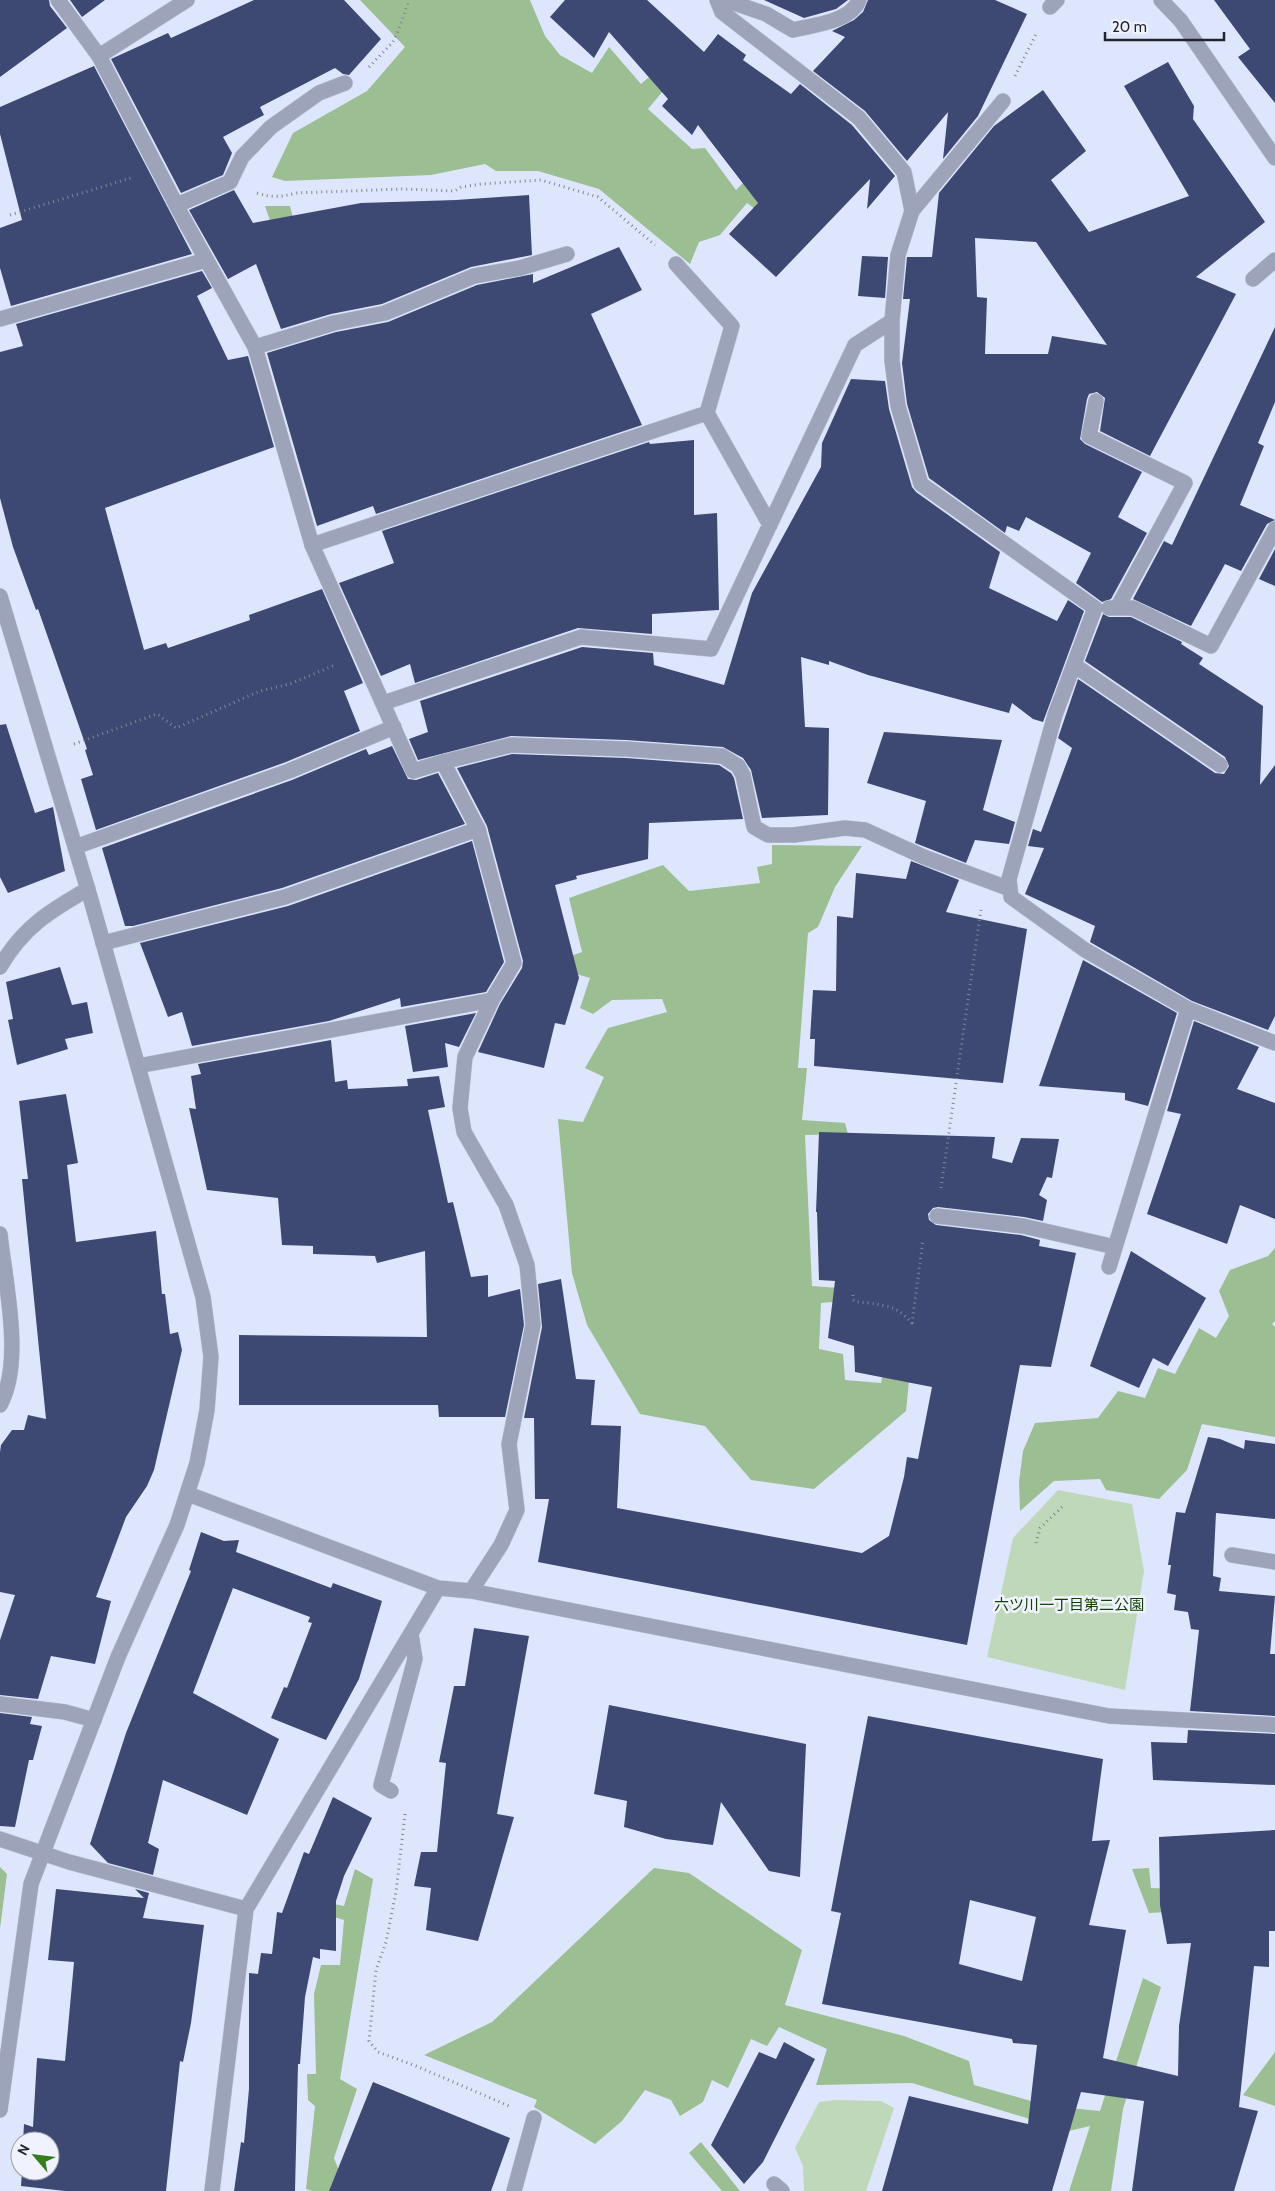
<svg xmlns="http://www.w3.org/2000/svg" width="1275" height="2191" viewBox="0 0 1275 2191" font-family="Cabin,'Noto Sans JP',sans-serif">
	<rect width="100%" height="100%" fill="#dee6fe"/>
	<path fill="#c0d8ba" d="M1058 1490 1132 1504 1144 1571 1125 1690 987 1657 1013 1538Z
		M835 2100 881 2101 894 2108 866 2191H804L803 2166 795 2148 819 2102Z"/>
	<path fill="#9bbf92" d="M360 0H530L545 36 560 55 592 73 609 47 641 84 656 71 668 85 648 109 692 149 705 148 736 190 754 172 788 234 747 203 720 235 699 242 690 264 599 189 538 171H496L485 164 431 175 285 181 272 177 293 133 367 91 405 47Z
		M265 206H290L302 254 284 261Z
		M772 845 862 846 835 887 818 927 808 933 798 1068H807L802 1120 845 1123 848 1134 805 1135 812 1286 838 1288 843 1301 821 1303 819 1349 843 1354 845 1380 881 1383 892 1329 914 1331 906 1411 814 1489 751 1480 705 1426 640 1414 587 1325 572 1273 558 1119 583 1122 604 1077 585 1068 608 1028 667 1012 662 999 612 1000 593 1014 580 1008 590 978 546 965 582 952 569 898 663 865 689 891 760 883 757 867 772 864Z
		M1275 1248V1321L1272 1324 1275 1327V1437L1202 1424 1187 1470 1159 1499 1106 1490 1100 1479 1054 1481 1020 1511 1019 1482 1023 1451 1035 1423 1098 1418 1118 1391 1145 1398 1158 1368 1175 1374 1199 1328 1216 1338 1229 1316 1219 1291 1230 1270 1268 1256Z
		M0 1867 7 1874 0 1929Z
		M654 1868 689 1873 802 1950 785 2005 904 2036 969 2061 974 2085 1049 2106 1100 2111 1143 1978 1161 1987 1123 2109 1111 2191H1069L1090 2126 1069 2131 912 2083 816 2085 827 2049 779 2027 767 2046 751 2039 728 2088 712 2080 703 2102 680 2116 671 2100 645 2090 622 2121 595 2144 534 2107 537 2100 424 2055 492 2022Z
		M1149 1868 1151 1888 1221 1891 1184 1911 1149 1913 1132 1869Z
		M355 1869 373 1879 340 2079 357 2089 334 2158 342 2179 368 2191H312L306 2189 315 2106 308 2100 307 2074H316L314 1994 321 1965H340L344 1920 331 1916 334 1904 344 1906Z
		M1275 2052V2106L1243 2095Z
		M701 2142 740 2191H722L689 2153Z"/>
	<path fill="#3e4973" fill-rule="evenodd" d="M0 0H49L50 6 67 28 0 77Z
		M70 0H105L82 17Z
		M254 0H344L381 39 349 75 343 74 335 68 260 107 264 115 223 137 232 153 223 175 181 193 111 59 168 33 171 38Z
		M565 0H647L704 52 718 34 746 55 743 60 791 94 800 84 852 125 895 176 867 209 870 179 776 277 729 234 758 203 698 125 692 135 662 106 668 99 609 32 594 58 550 17Z
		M764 0H848L836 9 804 18Z
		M868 0H995L1027 14 978 116 943 159 948 112 907 161 865 111 813 71 845 37 832 31 854 20 863 12Z
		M1214 0H1275V103L1238 57 1250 49Z
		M1168 62 1194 106 1193 119 1265 222 1196 277 1236 294 1150 456 1100 431 1105 398 1097 392 1089 394 1087 399 1080 439 1085 444 1142 472 1118 517 1147 533 1111 599 1102 602 1076 583 1091 553 1026 517 1019 531 1007 526 1005 533 929 478 907 404 902 363 910 299H903L907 257H932L939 193 994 126 1043 90 1086 151 1051 180 1089 232 1189 196 1124 86ZM975 238 1036 242 1107 345 1052 336 1048 354H985L987 298 977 297Z
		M94 66 192 254 11 306 0 268V228L22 220 0 134V107Z
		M234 190 253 223 361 203 456 200 529 195 532 255 471 267 382 304 331 314 281 329 256 264 228 279 189 210Z
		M619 247 642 290 591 314 642 425 376 514 373 506 317 526 267 353 336 332 388 322 477 285 533 274V283Z
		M862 256 888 257 885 298 858 296Z
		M202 271 212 288 197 296 228 360 248 356 274 447 105 508 144 650 166 643 168 648 250 620 249 615 322 589 363 683 344 691 360 731 286 762 96 830 81 779 93 775 85 750 87 749 38 609 36 610 13 547 0 498V352L23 346 16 324Z
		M1275 327V402L1258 443 1264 446 1240 505 1275 520 1267 524 1241 571 1225 564 1191 626 1133 599 1164 541 1172 545Z
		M851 379 885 381 889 409 912 487 916 492 1000 552 989 588 1057 621 1068 600 1084 611 1043 722 1033 719 1012 703 1009 713 868 675 829 661V665L801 657 805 727 829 728 828 815 762 818 751 770 743 758 723 747 626 740 511 736 418 760 409 739 428 732 420 701 582 647 653 653 654 665 724 685 752 593 821 467 822 443Z
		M694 440V515L717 513 719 610 652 614V634L578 628 415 683 410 664 381 676 339 583 394 563 382 531 649 442 650 444Z
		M1275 549V586L1259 579Z
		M1103 614 1109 617H1131L1182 642 1181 644 1203 658 1199 664 1263 706 1260 785 1275 765V1016L1268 1030 1192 1001 1090 942 1095 926 1025 894 1044 848 1028 846 1033 829 1041 832 1072 748 1058 738 1078 679 1215 773 1224 774 1229 766 1225 757 1085 661Z
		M6 724 35 813 53 807 65 871 8 893 0 877V725Z
		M884 732 1002 740 983 810 1015 822 1009 844 975 840 966 863 915 843 926 801 867 783Z
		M392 746 408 779 416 780 438 773 465 824 282 888 133 926H125L102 848 292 780 366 749 369 755Z
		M512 754 626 758 719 765 731 773 734 778 743 819 649 823 648 859 576 876 577 879 555 885 579 978 565 1025 555 1023 544 1068 478 1052 500 1004 522 968 523 961 487 826 457 768Z
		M472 841 504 962 486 992 401 1007 400 998 329 1021 192 1046 182 1012 168 1017 140 943 288 906Z
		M911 861 959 880 946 912 1027 929 1003 1083 814 1066 815 1039H810L813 990 836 991 837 916 853 918 856 873 906 879Z
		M1083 960 1177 1013 1148 1106 1125 1100V1093L1039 1086Z
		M60 967 72 1005 87 1002 93 1033 65 1039 68 1049 17 1065 8 1020 13 1019 6 982Z
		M476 1013 459 1047 445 1043 448 1067 413 1072 405 1026Z
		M1194 1021 1259 1047 1237 1089 1275 1103V1219L1240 1205 1227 1244 1147 1214 1181 1114 1167 1111Z
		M331 1040 335 1082 347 1080 348 1089 408 1086 407 1079 439 1076 445 1107 428 1110 448 1203 453 1202 471 1277 488 1275V1297L520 1289 524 1325 505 1417H439L438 1405H239V1335L427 1337 425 1251 377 1263 375 1256 313 1254V1246L282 1245 278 1198 207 1190 189 1108 196 1109 191 1076 201 1074 198 1064Z
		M66 1094 78 1163 67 1165 76 1242 156 1231 162 1294H165L170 1334 178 1332 182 1350 154 1470 147 1486 126 1517 96 1597 111 1601 95 1664 51 1656 38 1699 0 1695V1640L15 1595 0 1592V1452L1 1445 12 1430H24L28 1415 46 1419 22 1179H28L19 1101Z
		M819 1132 995 1137 992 1158 1012 1163 1021 1138 1059 1139 1052 1178 1047 1177 1039 1195 1047 1200 1043 1221 1024 1217 938 1207 933 1208 928 1214 929 1220 936 1225 1021 1235 1040 1240 1039 1246 1076 1253 1051 1367 1020 1365 967 1645 538 1562 549 1499H535L534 1418H524L542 1327 538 1284 561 1279 576 1379 595 1380 591 1425 621 1426 617 1508 862 1553 889 1536 904 1477 907 1457 918 1459 932 1387 855 1372 854 1346 828 1338 835 1281 819 1280 817 1212H816Z
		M1131 1251 1206 1298 1168 1366 1153 1358 1139 1388 1090 1366Z
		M1208 1437 1220 1439 1244 1449 1245 1440 1275 1444V1519L1216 1513 1213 1576 1221 1578 1219 1591 1275 1596 1270 1654H1275V1716L1190 1711 1199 1630 1191 1629 1188 1612 1174 1610 1176 1595 1167 1593 1171 1565H1168L1176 1512 1185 1513Z
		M201 1532 224 1541 239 1540 236 1552 331 1588 333 1583 382 1601 359 1679 326 1740 271 1718 284 1687 287 1688 312 1623 308 1622 310 1617 233 1588 193 1693 279 1739 247 1815 163 1780 148 1843 159 1849 153 1875 108 1863 90 1844 126 1733 191 1571 189 1570Z
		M474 1628 529 1636 497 1814 514 1817 478 1941 426 1930 431 1888 414 1886 421 1852H437L446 1763 439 1762 454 1686H465Z
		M609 1705 806 1744 800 1877 769 1871 721 1802 713 1845 666 1839 624 1827 627 1801 594 1794Z
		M0 1713 32 1717 30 1724 42 1726 33 1760H29L15 1827 0 1826Z
		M868 1716 1103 1759 1092 1841 1110 1840 1089 1925 1126 1930 1103 2058 1178 2076 1179 2026 1191 1943 1167 1944 1160 1905 1159 1837 1275 1830V1931H1269V1967L1254 1966 1239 2107 1258 2111 1234 2191H1132L1144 2101 1081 2092 1052 2191H882L909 2096 1028 2124 1037 2045 1013 2043 1012 2039 822 2004 841 1913 831 1911ZM970 1900 1036 1917 1022 1981 959 1964Z
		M1188 1730 1275 1734V1785L1153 1780 1151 1742 1187 1743Z
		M333 1797 372 1818 344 1876 336 1901V1951L320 1949V1959L313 1957 305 1997 300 2064H298L295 2191H234L241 2142 244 2143 249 2089V1973L258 1974 261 1953 272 1954 277 1912 282 1913 304 1852 309 1854Z
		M56 1889 144 1898 135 1889 149 1893 143 1918 204 1925 191 2023 183 2062 180 2061 166 2191H65L21 2186 22 2171H50V2141H23L24 2124 33 2127 37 2058 65 2061 74 1962 48 1960Z
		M784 2042 815 2059 763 2162 744 2184 711 2145 759 2052 776 2059Z
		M373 2082 510 2138 491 2191H329Z"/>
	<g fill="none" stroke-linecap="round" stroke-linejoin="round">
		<defs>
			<path id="service" d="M717 0 722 12 859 118 904 172 912 211
				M1161 0 1181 21 1275 158
				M1050 7 1057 0
				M99 56 187 0
				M1003 101 912 211 898 255 892 321V361L898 406 921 484 1095 608 1055 715 1009 879 1011 897 1085 950 1188 1009 1275 1043
				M177 205 230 182 242 157 271 127 319 93 345 83
				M676 264 732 326 707 413 770 525
				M1253 279 1275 260
				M255 347 334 323 385 313 474 276 520 268 567 254
				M1096 401 1089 436 1185 483 1117 608
				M312 545 707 413
				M1109 608H1133L1211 646 1275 529
				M1074 665 1220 765
				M383 703 581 637 711 649 855 345 892 321
				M443 762 511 745 626 749 722 756 738 766 743 775 754 827 768 835H794L845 828 865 830 924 857 1010 889
				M103 943 285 897 478 829
				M138 1066 492 1000
				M937 1216 1023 1226 1115 1247
				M1109 1267 1188 1009
				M1232 1555 1275 1562
				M0 1704 65 1712 94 1720
				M391 1791 381 1785 415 1659 411 1634
				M774 2184 782 2191
				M514 2191 534 2118"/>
			<path id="minor" d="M58 0 99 56 182 216 255 347 312 545 413 771 443 762 478 829 514 963 492 1000 465 1057 460 1108 464 1132 506 1205 527 1265 533 1325 509 1444 517 1510 501 1545 471 1591
				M725 0 766 14 793 30C813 25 851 22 859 0
				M0 319 206 260
				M0 596 91 900 203 1297 211 1357 207 1410 197 1463 177 1525 118 1657 31 1884 0 2110
				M75 847 289 771 394 727
				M0 967C23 927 50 911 88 889
				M0 1234C5 1282 24 1362 0 1405
				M188 1494 438 1588 471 1591 1109 1716 1275 1725
				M0 1839 69 1862 246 1909
				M212 2191 246 1909 438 1588"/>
		</defs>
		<use href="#service" stroke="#bcc3d8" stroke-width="16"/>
		<use href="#minor" stroke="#bcc3d8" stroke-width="16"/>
		<path stroke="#808595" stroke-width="3" stroke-dasharray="1 4" stroke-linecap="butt" d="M369 67 393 42 399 29 409 0
			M1015 76 1037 32
			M257 193C272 198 282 197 296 193L402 189 455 191 461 187 481 184 541 180 598 197 655 245
			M10 215 131 178
			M74 744 157 714 176 728 260 691 290 684 335 665
			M941 1188 981 909
			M853 1295V1300C858 1303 863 1302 869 1303 889 1306 898 1307 912 1323L923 1240
			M1036 1543 1040 1528 1062 1507
			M405 1814 396 1892 386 1942 376 1970 369 2041 378 2052 416 2066 509 2106"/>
		<use href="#service" stroke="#9da4ba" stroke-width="15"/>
		<use href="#minor" stroke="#9da4ba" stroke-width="15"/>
	</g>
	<g text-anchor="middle" stroke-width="5" stroke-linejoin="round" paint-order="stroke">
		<g font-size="15" fill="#114001" stroke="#f0f3fd">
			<text x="1069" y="1610">六ツ川一丁目第二公園</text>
		</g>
	</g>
	<g transform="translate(35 2156) rotate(298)"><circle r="24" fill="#f0f3fd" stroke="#9ea0aa"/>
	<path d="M0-4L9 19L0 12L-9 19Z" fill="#367c1f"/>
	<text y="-8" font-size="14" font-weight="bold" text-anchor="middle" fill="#22242d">N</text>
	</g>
	<path d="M1105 32v8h119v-8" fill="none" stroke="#22242d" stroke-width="2.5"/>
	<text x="1112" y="32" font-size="15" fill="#22242d" stroke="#f0f3fd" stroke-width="4" paint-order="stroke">20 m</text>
</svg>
